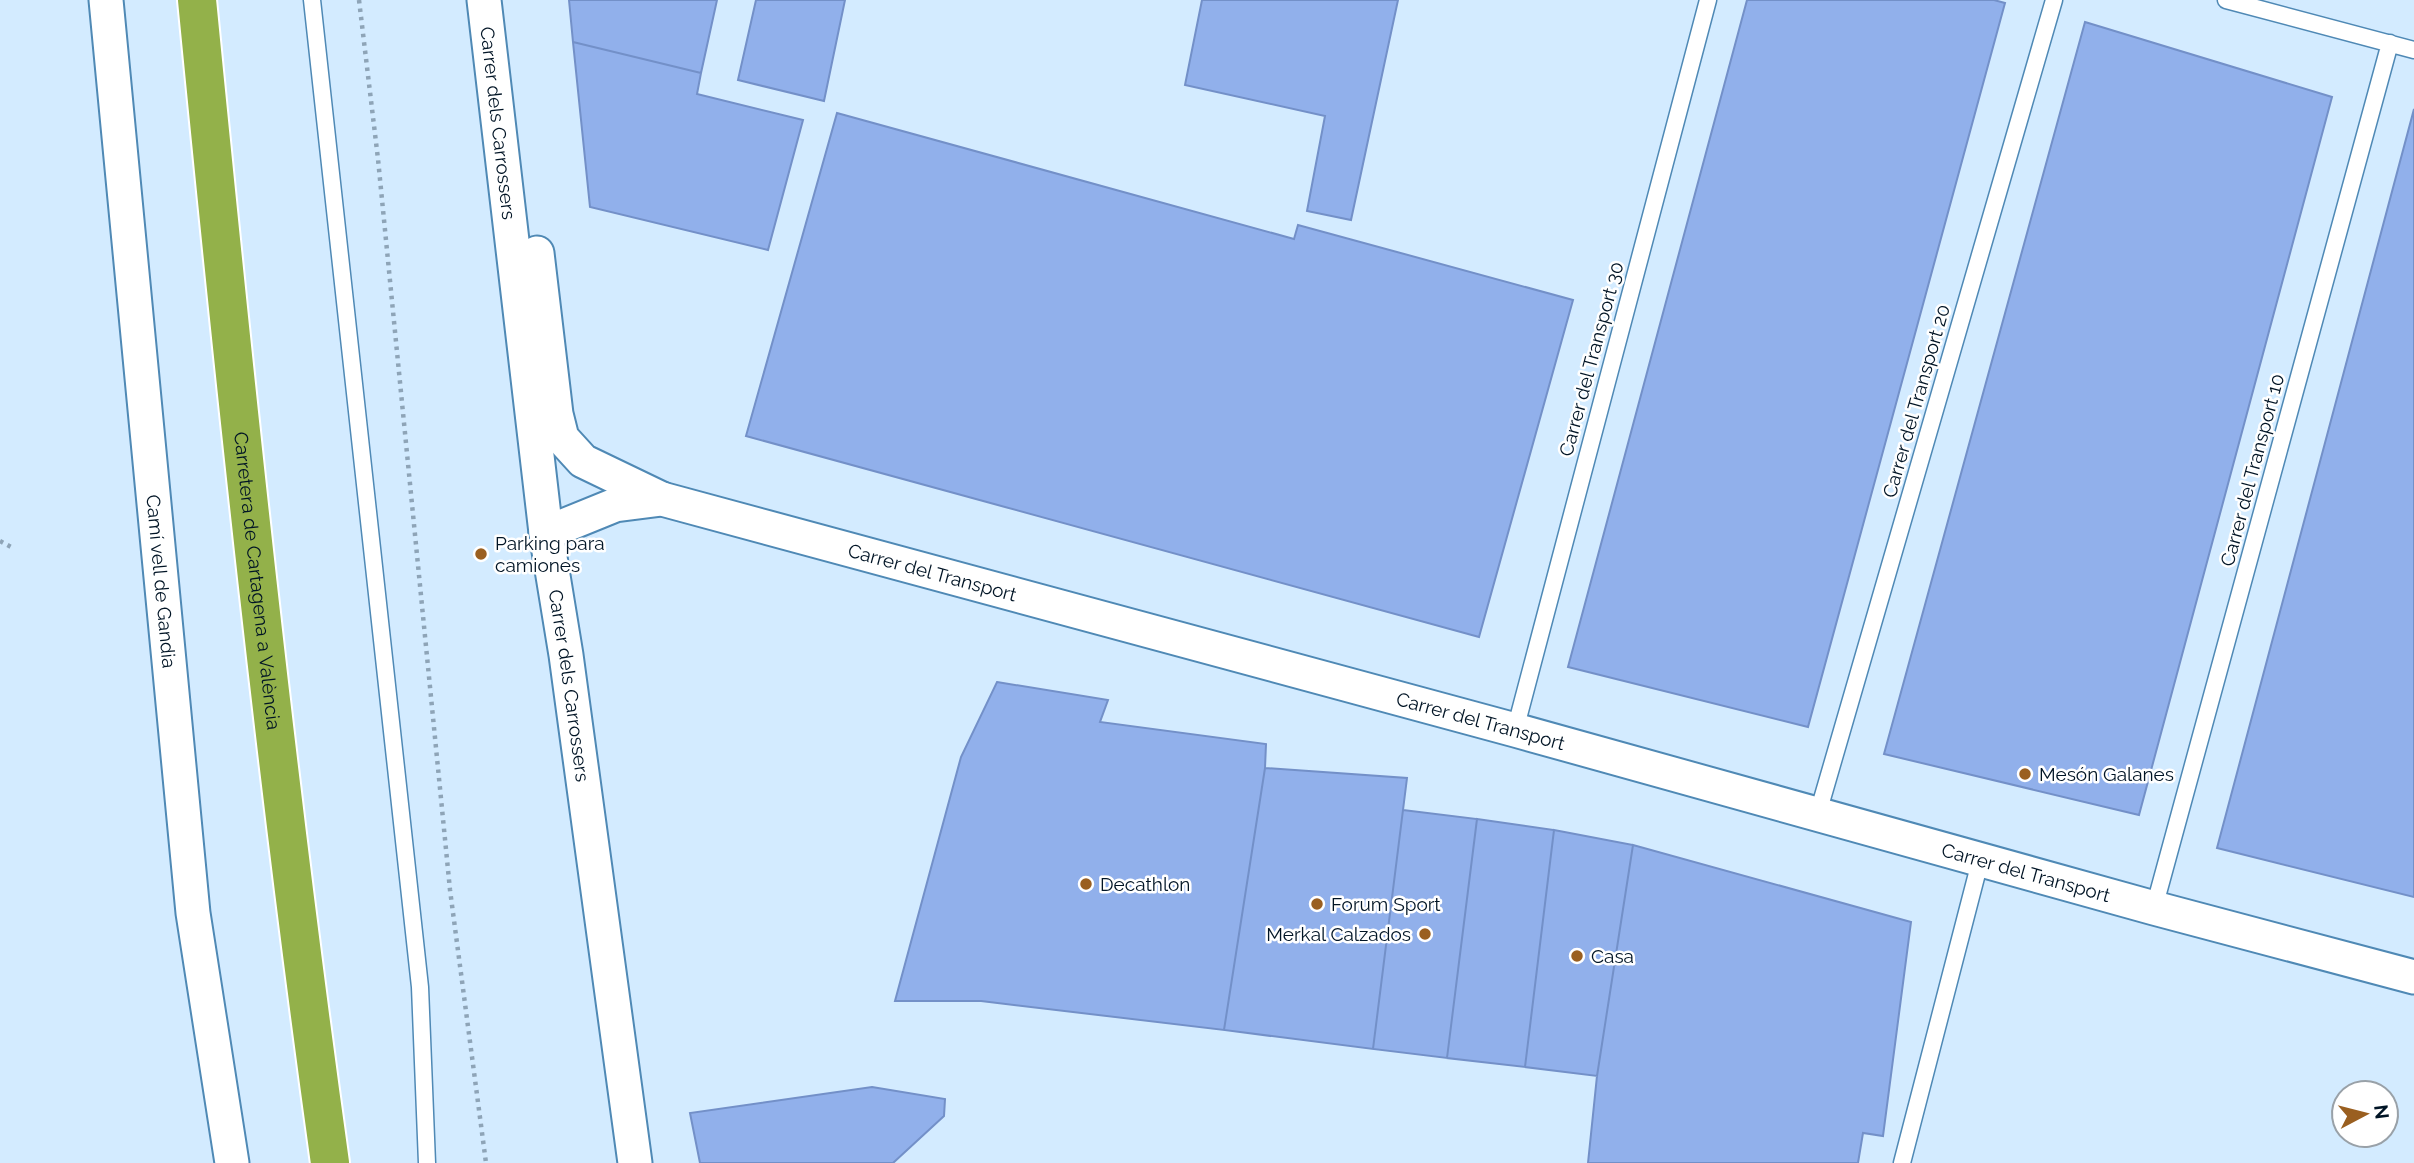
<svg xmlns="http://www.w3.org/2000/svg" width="2414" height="1163" viewBox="0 0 2414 1163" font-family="Raleway,sans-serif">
	<rect width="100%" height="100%" fill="#d3ebff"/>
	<path fill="#91b0eb" stroke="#7390c8" stroke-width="2" d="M569 0H717L701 73 573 42Z
		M756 0H845L824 101 738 80Z
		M1202 0H1398L1351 220 1307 211 1325 116 1185 85Z
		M1747 0H1994L2005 3 1808 727 1568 667Z
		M2085 22 2332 97 2139 815 1884 754Z
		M573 42 701 73 697 94 803 120 768 250 590 207Z
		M2414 109V897L2217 848Z
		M837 113 1294 239 1298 225 1573 300 1479 637 746 436Z
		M997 682 1108 700 1100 722 1266 744 1265 768 1224 1030 981 1001H895L961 757Z
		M1265 768 1407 778 1373 1049 1224 1030Z
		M1403 810 1477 819 1447 1058 1373 1049Z
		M1477 819 1554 830 1525 1067 1447 1058Z
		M1554 830 1633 845 1597 1076 1525 1067Z
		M1633 845 1911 922 1883 1136 1863 1133 1858 1163H1588L1597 1076Z
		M872 1087 945 1099 944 1116 893 1163H700L690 1113Z"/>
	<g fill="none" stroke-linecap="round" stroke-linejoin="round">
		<defs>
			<path id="lane" d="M312 0 420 987 427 1163
				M2226 0 2414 50
				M1515 730 1708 0
				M1818 813 2054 0
				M2154 908 2390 43
				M1902 1163 1981 858"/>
			<g id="street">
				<path id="s1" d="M106 0 193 913 232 1163"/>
				<path id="s2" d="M484 0 546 533 566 655 635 1163"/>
				<path d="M537 253 556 414 562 438 583 461 662 499"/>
				<path id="s3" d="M546 533 615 505 662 499 1515 730 2154 908 2414 977"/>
			</g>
			<g id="highway">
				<path id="s4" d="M197 0C235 388 276 777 330 1163"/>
			</g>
		</defs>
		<use href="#lane" stroke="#4f89b5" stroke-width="19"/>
		<use href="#street" stroke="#4f89b5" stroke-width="37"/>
		<use href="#highway" stroke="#fff" stroke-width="42"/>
		<path stroke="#8ea4b7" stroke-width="4.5" stroke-dasharray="3.5 5" stroke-linecap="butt" d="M359 0 378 159 450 890 486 1163
			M0 541 13 548"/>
		<use href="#lane" stroke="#fff" stroke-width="16"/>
		<use href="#street" stroke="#fff" stroke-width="33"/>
		<use href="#highway" stroke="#93b14a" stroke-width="38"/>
	</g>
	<g fill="#9a5f20" stroke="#fff" stroke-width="2.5">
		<circle cx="481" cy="554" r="7"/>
		<circle cx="2025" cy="774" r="7"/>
		<circle cx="1086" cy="884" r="7"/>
		<circle cx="1317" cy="904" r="7"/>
		<circle cx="1425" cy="934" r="7"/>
		<circle cx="1577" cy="956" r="7"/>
	</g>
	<g text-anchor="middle" stroke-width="5" stroke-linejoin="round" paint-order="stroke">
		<g font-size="19" fill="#001425" stroke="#fff">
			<text dy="7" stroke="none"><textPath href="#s2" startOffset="124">Carrer dels Carrossers</textPath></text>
			<text transform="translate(1591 359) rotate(-75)" y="7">Carrer del Transport 30</text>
			<text transform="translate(1916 401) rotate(-74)" y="7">Carrer del Transport 20</text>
			<text transform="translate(2252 470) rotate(-75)" y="7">Carrer del Transport 10</text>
			<text dy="7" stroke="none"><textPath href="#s3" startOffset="402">Carrer del Transport</textPath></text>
			<text dy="7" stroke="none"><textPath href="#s1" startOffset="584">Camí vell de Gandia</textPath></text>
			<text dy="7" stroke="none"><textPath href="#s4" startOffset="584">Carretera de Cartagena a València</textPath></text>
			<text dy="7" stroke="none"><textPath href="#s2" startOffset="691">Carrer dels Carrossers</textPath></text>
			<text dy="7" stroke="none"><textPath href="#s3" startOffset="970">Carrer del Transport</textPath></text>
			<text dy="7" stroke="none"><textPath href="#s3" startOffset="1536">Carrer del Transport</textPath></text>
		</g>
		<g font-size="19" fill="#001425" stroke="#fff" text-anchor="start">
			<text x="495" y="550">Parking para<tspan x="495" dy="22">camiones</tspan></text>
			<text x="2039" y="781">Mesón Galanes</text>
			<text x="1100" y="891">Decathlon</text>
			<text x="1331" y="911">Forum Sport</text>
			<text x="1411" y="941" text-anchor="end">Merkal Calzados</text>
			<text x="1591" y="963">Casa</text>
		</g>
	</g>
	<g transform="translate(2365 1114) rotate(83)"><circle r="33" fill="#ffffff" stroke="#99a1a8" stroke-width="2"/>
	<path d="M0-5L12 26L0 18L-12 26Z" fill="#9a5f20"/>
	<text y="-10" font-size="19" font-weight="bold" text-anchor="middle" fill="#001425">N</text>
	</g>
</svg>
